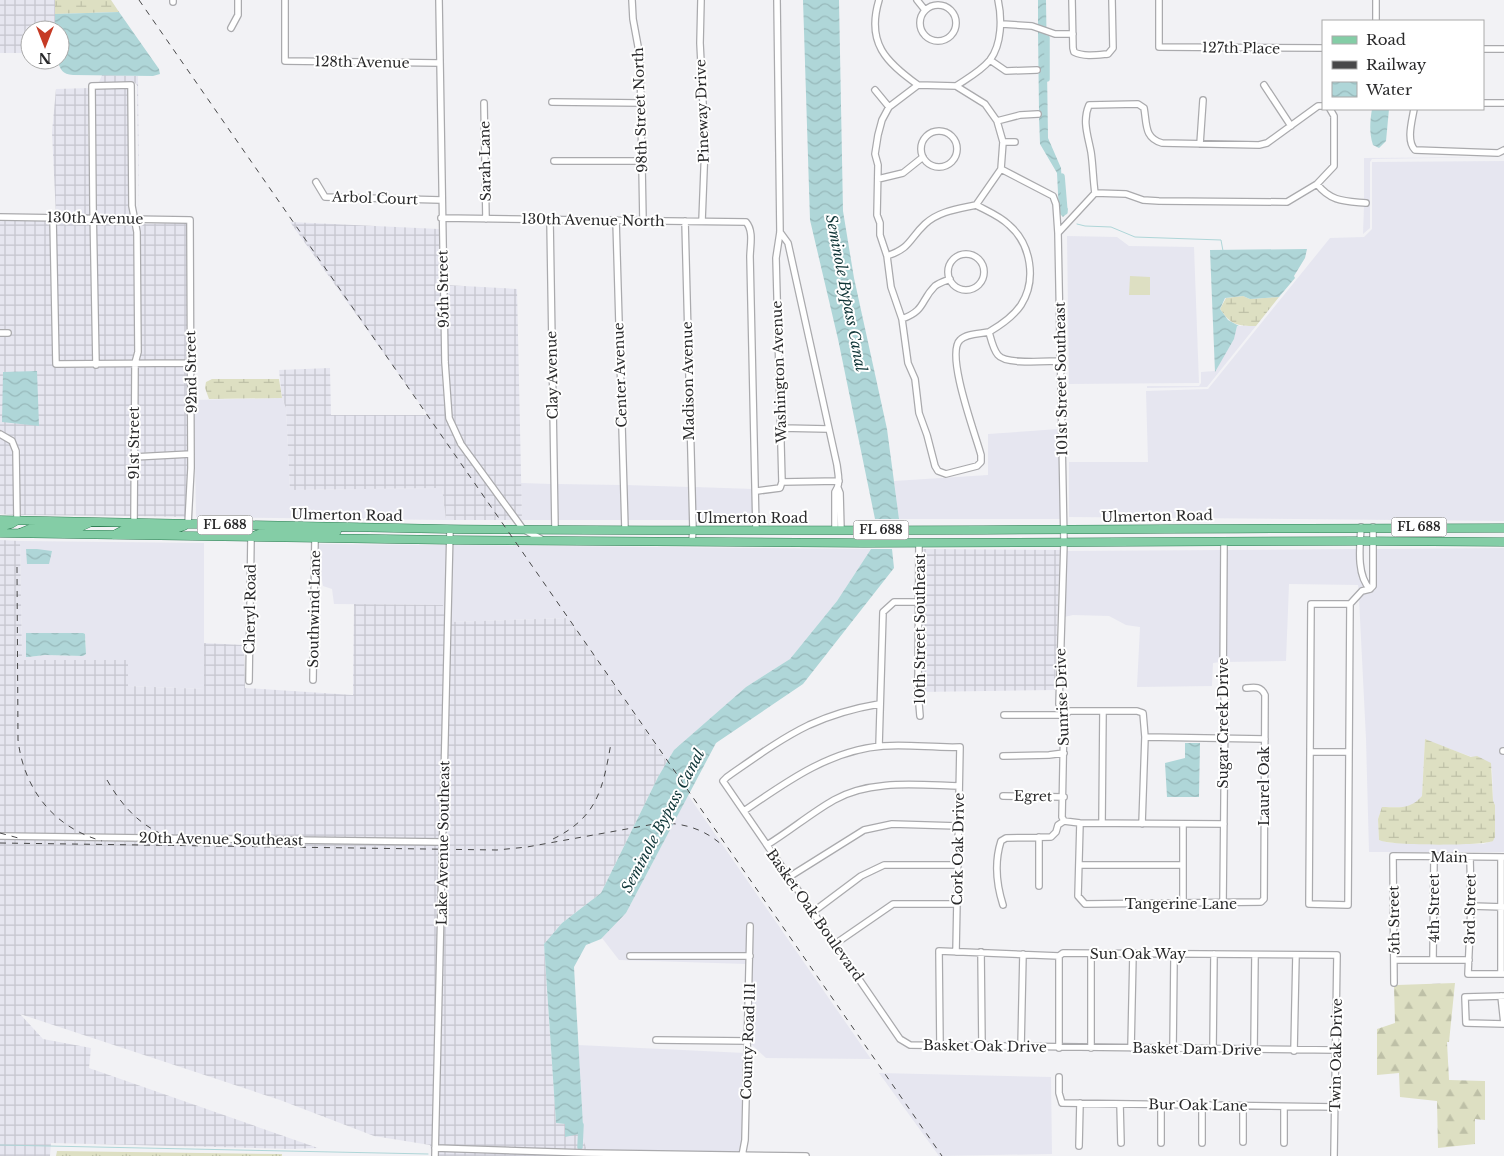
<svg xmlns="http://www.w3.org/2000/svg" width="1504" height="1156" viewBox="0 0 1504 1156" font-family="'Libre Baskerville',serif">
	<defs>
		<pattern id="industrial-grid" width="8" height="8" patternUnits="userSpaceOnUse" patternTransform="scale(1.25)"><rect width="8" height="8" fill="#e6e6f0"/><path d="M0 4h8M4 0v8" fill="none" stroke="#c5c5ce"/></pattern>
		<pattern id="grass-tufts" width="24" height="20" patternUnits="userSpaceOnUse" patternTransform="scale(1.25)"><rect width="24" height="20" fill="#dddfc2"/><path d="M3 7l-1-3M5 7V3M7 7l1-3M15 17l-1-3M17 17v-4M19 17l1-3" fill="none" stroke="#bec0a7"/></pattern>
		<pattern id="forest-firs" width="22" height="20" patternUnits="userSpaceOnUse" patternTransform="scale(1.25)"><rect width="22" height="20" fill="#dddfc2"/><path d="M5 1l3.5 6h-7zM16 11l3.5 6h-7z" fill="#bec0a7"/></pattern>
		<pattern id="wetland-marsh" width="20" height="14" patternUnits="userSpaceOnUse" patternTransform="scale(1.25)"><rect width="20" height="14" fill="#dddfc2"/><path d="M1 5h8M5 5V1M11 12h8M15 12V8" fill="none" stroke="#bec0a7"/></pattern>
		<pattern id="water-waves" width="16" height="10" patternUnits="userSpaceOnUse" patternTransform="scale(1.25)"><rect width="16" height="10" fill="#afd6d8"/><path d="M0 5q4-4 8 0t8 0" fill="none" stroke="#97b8ba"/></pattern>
	</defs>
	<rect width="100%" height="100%" fill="#f2f2f5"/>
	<path fill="#e6e6f0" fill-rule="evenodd" d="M1504 157 1372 159 1370 162V228L1363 234 1364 206H1368L1369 200H1364V158Z
		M1504 161V521L1069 517V462H1148L1146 391 1208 389 1330 238 1364 237 1372 229V162Z
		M1067 236 1117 237 1129 246 1194 247 1199 383 1069 384Z
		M1237 326H1256L1207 387 1147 388V386H1199L1201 383V372L1215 371 1234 339Z
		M282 398 286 408 290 490 442 488 446 520 196 517 194 400Z
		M1059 429 1061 519H899L894 481 988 475V434Z
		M521 483 552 484V520H522Z
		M557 484 621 485 622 520H558Z
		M626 485 689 487 690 520H627Z
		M694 487 754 489V520H695Z
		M20 541 204 543V689L128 686V660H22ZM26 633H83L86 640V654L83 656 45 655 28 657Z
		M317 544 447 545 445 622 443 605 334 604 332 589 323 586 317 555Z
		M452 545 871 549 837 601 790 659 746 687 674 750 667 762 568 618 451 622Z
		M1504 548V748H1501V754H1504V852H1369L1366 739 1359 598 1363 594 1373 592 1375 549ZM1425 740 1472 757 1492 769 1493 801 1495 805V837L1493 841 1483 844 1390 843 1379 840 1378 819 1382 807H1407L1416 803 1422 796Z
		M1358 549 1359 570 1364 588 1359 591 1358 585 1289 584 1286 661 1225 662 1226 550Z
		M1221 550 1220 662 1213 663 1212 686 1137 687 1140 627 1126 625 1109 616 1073 615 1064 617 1067 551Z
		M688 795 871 1059 766 1058 751 1044 753 923H748V953H635L636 959H747V964L619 960 602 938 626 913Z
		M578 1045 745 1053 743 1140 740 1152 587 1150 580 1131 583 1125Z
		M879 1073 1051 1077 1052 1154 939 1156Z"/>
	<path fill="url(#industrial-grid)" d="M0 0H55V30H30V53H0Z
		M102 75 138 76 139 218 137 85 134 82H99Z
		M95 87H131L134 218H97L94 132Z
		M90 88 88 132 92 217 56 216 52 132 56 89Z
		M0 220 51 221 53 364 56 367 94 368 132 366 131 516 20 515 19 450 14 440 8 435 0 432V336H10V331L0 330Z
		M56 222 92 223 94 362 59 361Z
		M290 222 439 229 442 379 447 418 459 446 513 520H446L442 488 290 490 286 408 282 398 279 370 330 368 331 415H428Z
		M188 223V360H138L140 352 139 224Z
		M97 224H134L135 352 133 360 99 362Z
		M445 285 517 289 522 520H520L463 443 452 417 448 379Z
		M188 365V451L137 453 138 366Z
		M0 437 10 443 14 452V515L0 514Z
		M188 457 185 517 136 516 137 459Z
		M0 540 20 541 22 660H128V686L204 689V643L244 645 245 688 353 695 354 604 443 605 446 622 440 839 0 833Z
		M922 549 1060 550 1055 690 920 692Z
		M568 618 667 762 658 777 601 893 562 923 544 944 556 1123 565 1124 579 1134 580 1131 587 1150 438 1145 451 622Z
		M0 839 440 845 432 1156 430 1145 374 1136 280 1100 20 1014 43 1039 91 1048 89 1068 318 1148 292 1149 51 1143 50 1156H0Z
		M437 1151 582 1156H437Z"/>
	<path fill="url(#grass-tufts)" d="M57 1151 282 1154V1156H56Z"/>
	<path fill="url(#forest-firs)" d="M1455 983 1449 1042H1447L1449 1080 1485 1081V1120L1475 1119V1144L1438 1148 1437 1101 1400 1097 1399 1073 1377 1075V1029L1395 1023 1394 986 1397 985Z"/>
	<path fill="url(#wetland-marsh)" d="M55 0H111L119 12 55 14Z
		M1243 296 1250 299 1279 297 1256 326C1237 326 1231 325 1220 309L1226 298Z
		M212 379H279L282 398 209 399 205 388 206 382Z
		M1425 739 1471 757 1477 756 1491 763 1493 801 1495 805V837L1493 841C1483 846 1388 846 1379 840L1378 819 1382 807C1399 807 1410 810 1422 796Z"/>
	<path fill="#dddfc2" d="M1130 276 1150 277V295H1129Z"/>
	<path fill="url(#water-waves)" d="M803 0H839L843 211 854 278 887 429 899 519H875L838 339 810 220Z
		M1038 0H1046L1048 138 1061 168 1063 202 1068 209 1066 214 1063 217 1059 213 1057 173 1040 144 1039 116H1041V111H1039L1038 31 1042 33 1043 27 1038 25Z
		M119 12 159 69 160 74 153 76 73 75C62 74 61 70 57 60H60V30H55V14Z
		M1372 109H1389L1386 141 1379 148 1373 145C1369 133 1370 121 1372 109Z
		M1307 249 1305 258 1294 276 1295 278 1279 297 1250 299 1243 296 1225 298 1220 309 1228 320 1239 326H1237L1234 339 1215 372 1210 250Z
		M37 371 39 426 2 422 3 372Z
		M26 549H37L52 551 49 564H27Z
		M871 549H892L894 568 803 684 716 743 626 913 601 939 586 945 574 967 583 1125 579 1134 565 1137V1124L556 1123 544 944 562 923 601 893 658 777 674 750 746 687 790 659 837 601Z
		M26 633H83L85 634 86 654 83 656 45 655 28 657H26Z
		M1185 743H1200L1199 797H1167L1165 763 1185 758Z"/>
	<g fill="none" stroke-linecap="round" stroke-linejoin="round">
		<path stroke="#afd6d8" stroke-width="1" d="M1077 224 1085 226 1111 227 1135 237 1221 240 1223 251
			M0 1145 428 1154"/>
		<path stroke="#afd6d8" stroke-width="5.5" d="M1047 38V79
			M1062 176 1065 212
			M580 1147 581 1125"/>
		<defs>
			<path id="minor" d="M173 0V2
				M285 0V61L439 63
				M439 0 445 362 449 418 461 444 523 529 541 539
				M632 0 633 19 640 57 643 221
				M701 0 700 43 705 144 702 221
				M879 0C866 43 886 62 918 85
				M917 0 925 10
				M1072 0 1073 48 1074 52C1084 57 1097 55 1108 54L1113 48 1112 0
				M1159 0V47L1323 48
				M920 23a18 18 0 1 1 36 0a18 18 0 1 1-36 0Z
				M1376 21V0
				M1002 24 1032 26 1055 34H1073
				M231 28 238 15V0
				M1483 49H1504
				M990 60 1006 71 1037 70
				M1264 85 1291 126
				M956 86C968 78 981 71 990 60 1002 44 1002 18 998 0
				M875 90 889 107
				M552 102 641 103
				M484 103 486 219
				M1483 103H1504
				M1414 109C1412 121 1406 141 1415 150L1498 153 1504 150
				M997 121 1020 115 1038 114
				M921 149a18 18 0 1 1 36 0a18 18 0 1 1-36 0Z
				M1003 142H1015
				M1200 144 1203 100
				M554 161H643
				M1001 169 1053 196 1056 204 1058 233
				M878 179 903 173 923 157
				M316 182 325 197 441 200
				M1317 184C1331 202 1345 201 1366 203
				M1095 193C1093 179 1093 165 1091 152 1088 136 1082 121 1089 105L1138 104 1144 108C1147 124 1144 138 1162 143L1259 145 1267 143 1318 106H1323
				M976 205 1001 169 1003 142 997 121 985 104 956 86 918 85 889 107 882 120 878 135 875 154 878 165 877 215 880 223V235L887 256 891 287 902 319 908 363 915 379 919 413 927 435 935 466 938 471 946 474 977 466 981 462V455C976 436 945 354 960 340 967 333 980 334 989 332
				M0 217 190 220 191 468 188 524
				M53 218 56 364 190 363
				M441 218 746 222C754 231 750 246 750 257L756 530
				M550 220 555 529
				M616 220 625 529
				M685 221 693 530 692 541
				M780 232 788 243 837 465C838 474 841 484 835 492V530
				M948 272a18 18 0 1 1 36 0a18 18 0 1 1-36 0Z
				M887 256C911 248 909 239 925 224 939 211 958 209 976 205 987 211 1000 216 1009 225 1031 244 1037 280 1021 305 1013 317 1001 325 989 332 991 339 993 349 998 355 1006 365 1046 361 1060 361
				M902 319C926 310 920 301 935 286 939 283 945 281 950 279
				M0 333H8
				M96 365 93 206 92 86 131 85 132 206 137 232 138 352 135 363 134 523
				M781 428 828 429
				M0 434 12 441 16 451 17 520
				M134 457 191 454
				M782 482 839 481
				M838 488 840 493 841 530
				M757 491 780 488 782 482 776 258 780 232 777 0
				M1361 527C1360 545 1356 575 1370 589
				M919 543 918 692 920 716
				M1370 589 1373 586V527
				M1311 604H1350L1348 905 1309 904Z
				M1350 604 1362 591 1370 589
				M313 680 315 538
				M249 681 251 537
				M879 704C855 708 831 715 809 725 780 739 753 759 727 777L723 781 900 1039 910 1045 1336 1050
				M1004 715H1064L1070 711H1137L1143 713 1145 737 1142 824
				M1145 737 1265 739
				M879 746 883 612 894 602H918
				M1503 751H1504
				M1310 752H1348
				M1003 756 1049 755 1064 753
				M1003 796 1064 797
				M744 811C786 782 830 750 883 746 909 744 934 748 960 747L956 952
				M1064 821 1062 817 1064 715 1059 704 1064 543 1058 233 1095 193 1126 194 1143 200 1159 201 1287 202 1317 184 1334 166V116L1330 109
				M1064 821 1080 823 1224 824
				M1080 823 1078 896 1085 904 1261 902 1264 899 1265 695C1261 686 1255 687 1246 688
				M1102 823 1103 711
				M0 836 443 842
				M1039 837V886
				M767 845C790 831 811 813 834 800 870 779 919 785 959 786
				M1470 857 1471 906 1468 974H1504
				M1501 857V974
				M1079 865H1183
				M789 877 864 830 892 824 958 826
				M1223 903 1225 704 1223 690 1224 542
				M1183 904V824
				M1003 905C996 883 994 863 1001 841L1006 838 1051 837 1056 832 1058 825 1064 821
				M1471 906 1504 907
				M813 912 861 876 884 865H958
				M835 944 893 904H957
				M981 952 982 1046
				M630 956H750
				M1394 960H1469
				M1433 960 1434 857
				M1394 983 1393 856 1504 857
				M1501 996 1504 1024
				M1504 996 1465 997 1466 1023 1504 1024
				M656 1040 748 1041
				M940 1046 939 951 1059 956 1063 953 1337 955 1334 1156
				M1021 1047 1023 954
				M1059 1048V956
				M1091 1048V953
				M1131 1048 1133 954
				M1173 1049 1174 960 1173 954
				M1213 1049 1214 954
				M1254 1050 1255 955
				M1294 1051 1296 955
				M1059 1077V1093L1062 1103 1335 1107
				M1120 1104 1121 1143
				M1161 1105V1143
				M1243 1142V1106
				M1202 1143V1105
				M1284 1143V1107
				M1079 1146 1080 1103
				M435 1148 587 1153 806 1156
				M435 1156 450 529
				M742 1156 745 1140 750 926"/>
			<path id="major" d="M0 520C149 522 297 527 446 529 799 533 1151 528 1504 528
				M0 527 11 524 16 521
				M0 533 450 540 864 543 1360 541 1504 542
				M20 533 32 528H78L89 523
				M114 535 125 529H175L184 526
				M253 536 264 532H329L337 531"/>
		</defs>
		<use href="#minor" stroke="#aaaaad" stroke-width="8"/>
		<use href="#major" stroke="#2f7e54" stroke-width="9"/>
		<use href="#minor" stroke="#fff" stroke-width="5.5"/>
		<use href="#major" stroke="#84cda6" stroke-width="8"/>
		<path stroke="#484849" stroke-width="1" stroke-dasharray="6 6" stroke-linecap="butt" d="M139 0 942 1156
			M17 567 18 740C24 789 53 827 102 841
			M107 780C125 811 146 832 182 841
			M0 833 22 839
			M553 839C598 817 603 788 611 743
			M0 843 497 850 527 847 660 823C684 823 704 829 722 845"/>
	</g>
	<g text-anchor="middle" stroke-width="4" stroke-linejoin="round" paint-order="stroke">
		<g fill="#fff" stroke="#6a6a6b" stroke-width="1">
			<rect x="197.5" y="515.5" width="55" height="19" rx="4"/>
			<rect x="1391.5" y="517.5" width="55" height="19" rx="4"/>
			<rect x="853.5" y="520.5" width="55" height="19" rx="4"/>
		</g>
		<g font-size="12" font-weight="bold" fill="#2a2a2b">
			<text x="225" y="529">FL 688</text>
			<text x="1419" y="531">FL 688</text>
			<text x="881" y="534">FL 688</text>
		</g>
		<g font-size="14" fill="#2a2a2b" stroke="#fff">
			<text transform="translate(1241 48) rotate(1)" y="5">127th Place</text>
			<text transform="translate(362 62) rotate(1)" y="5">128th Avenue</text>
			<text transform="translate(640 110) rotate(-92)" y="5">98th Street North</text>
			<text transform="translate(702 111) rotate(-92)" y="5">Pineway Drive</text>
			<text transform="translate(485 161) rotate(-91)" y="5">Sarah Lane</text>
			<text transform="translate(375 198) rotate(2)" y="5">Arbol Court</text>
			<text transform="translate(95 218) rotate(1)" y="5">130th Avenue</text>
			<text transform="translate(593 220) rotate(1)" y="5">130th Avenue North</text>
			<text transform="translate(443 289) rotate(-91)" y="5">95th Street</text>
			<text transform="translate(191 372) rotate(-91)" y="5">92nd Street</text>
			<text transform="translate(779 372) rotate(-92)" y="5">Washington Avenue</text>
			<text transform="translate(552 375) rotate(-91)" y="5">Clay Avenue</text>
			<text transform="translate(620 375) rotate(-92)" y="5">Center Avenue</text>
			<text transform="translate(1061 379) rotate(-91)" y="5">101st Street Southeast</text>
			<text transform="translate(688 381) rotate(-91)" y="5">Madison Avenue</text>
			<text transform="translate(134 443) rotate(-90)" y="5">91st Street</text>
			<text transform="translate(347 515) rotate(1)" y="5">Ulmerton Road</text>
			<text transform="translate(1157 516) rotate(-1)" y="5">Ulmerton Road</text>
			<text x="752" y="523">Ulmerton Road</text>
			<text transform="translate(250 609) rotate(-89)" y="5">Cheryl Road</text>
			<text transform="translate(314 609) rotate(-89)" y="5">Southwind Lane</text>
			<text transform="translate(920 629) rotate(-90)" y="5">10th Street Southeast</text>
			<text transform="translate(1062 697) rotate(-92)" y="5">Sunrise Drive</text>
			<text transform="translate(1223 723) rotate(-90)" y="5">Sugar Creek Drive</text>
			<text transform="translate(1264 786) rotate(-90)" y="5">Laurel Oak</text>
			<text transform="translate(1033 796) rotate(1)" y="5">Egret</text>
			<text transform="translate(221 839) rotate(1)" y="5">20th Avenue Southeast</text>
			<text transform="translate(443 843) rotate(-89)" y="5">Lake Avenue Southeast</text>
			<text transform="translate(958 849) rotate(-89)" y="5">Cork Oak Drive</text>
			<text transform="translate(1449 857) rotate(1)" y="5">Main</text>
			<text x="1181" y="909">Tangerine Lane</text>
			<text transform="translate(1434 908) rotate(-90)" y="5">4th Street</text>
			<text transform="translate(1470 909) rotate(-89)" y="5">3rd Street</text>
			<text transform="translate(815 915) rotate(55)" y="5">Basket Oak Boulevard</text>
			<text transform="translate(1394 920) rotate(-91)" y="5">5th Street</text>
			<text x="1138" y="959">Sun Oak Way</text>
			<text transform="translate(748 1041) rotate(-88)" y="5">County Road 111</text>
			<text transform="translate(985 1046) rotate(1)" y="5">Basket Oak Drive</text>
			<text transform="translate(1197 1049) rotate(1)" y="5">Basket Dam Drive</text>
			<text transform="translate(1336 1055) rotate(-89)" y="5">Twin Oak Drive</text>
			<text transform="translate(1198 1105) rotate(1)" y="5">Bur Oak Lane</text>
		</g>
		<g font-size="15" font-style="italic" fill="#0f3537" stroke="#fff">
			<text transform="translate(846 293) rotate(79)" y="5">Seminole Bypass Canal</text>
			<text transform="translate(663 821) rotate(-62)" y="5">Seminole Bypass Canal</text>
		</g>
	</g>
	<rect x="1322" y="20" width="162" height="90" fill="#ffffff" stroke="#aaaaaa"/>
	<rect x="1332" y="36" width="25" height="8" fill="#84cda6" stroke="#aaaaaa"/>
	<text x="1366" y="45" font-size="15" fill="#2a2a2b">Road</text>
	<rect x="1332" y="61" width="25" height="8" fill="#484849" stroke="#aaaaaa"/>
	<text x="1366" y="70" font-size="15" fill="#2a2a2b">Railway</text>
	<rect x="1332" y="82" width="25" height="15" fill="url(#water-waves)" stroke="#aaaaaa"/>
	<text x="1366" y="95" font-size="15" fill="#2a2a2b">Water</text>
	<g transform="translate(45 45) rotate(180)"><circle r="24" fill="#ffffff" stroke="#aaaaaa"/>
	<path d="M0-4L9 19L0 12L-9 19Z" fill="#c63b25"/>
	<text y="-8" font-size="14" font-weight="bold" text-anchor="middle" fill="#2a2a2b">N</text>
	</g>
</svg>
